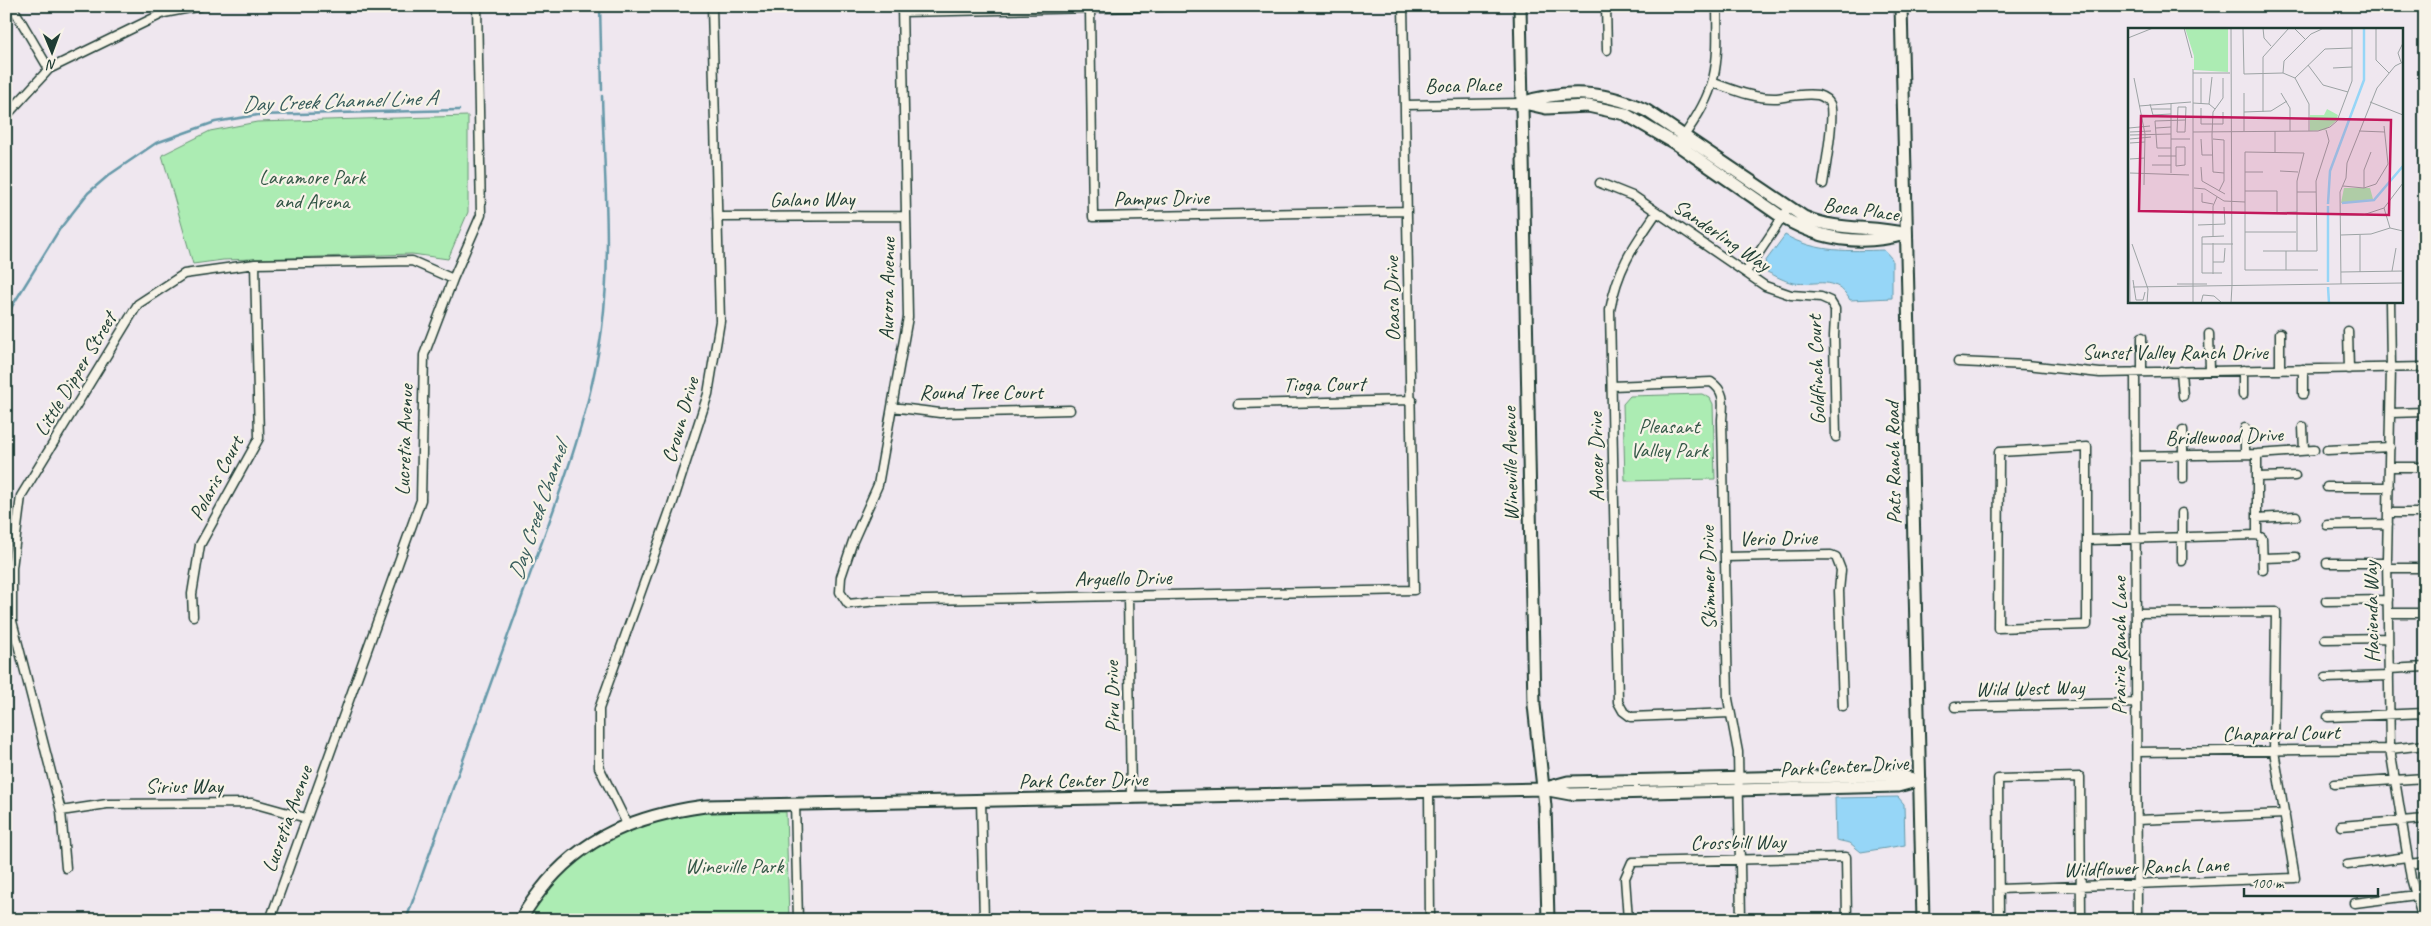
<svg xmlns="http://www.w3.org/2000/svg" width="2431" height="926" viewBox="0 0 2431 926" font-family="Caveat,sans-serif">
	<rect width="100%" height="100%" fill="#efe7ef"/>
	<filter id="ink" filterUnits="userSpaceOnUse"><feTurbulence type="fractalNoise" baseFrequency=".02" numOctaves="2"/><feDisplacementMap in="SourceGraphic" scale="10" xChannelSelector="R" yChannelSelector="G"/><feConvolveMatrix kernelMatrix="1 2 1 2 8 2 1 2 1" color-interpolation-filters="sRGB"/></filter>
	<g filter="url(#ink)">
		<path fill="#acecb3" stroke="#669474" d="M468 116V212L448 259 412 254 223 260 193 264 162 155 210 131 257 122Z
			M1702 394 1710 398 1713 404 1715 479 1625 481 1623 404 1630 396Z
			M786 812 789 920H528C548 881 602 831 645 821 691 810 739 813 786 812Z"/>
		<path fill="#96d6f7" stroke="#6699a9" d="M1785 235C1816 253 1850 251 1884 250L1892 259V298L1850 300C1835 274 1817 286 1793 283 1784 281 1776 276 1767 272L1765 262Z
			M1898 797 1904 804 1905 845 1861 852 1850 843 1836 840 1835 798Z"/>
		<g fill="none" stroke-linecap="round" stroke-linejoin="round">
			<path stroke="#6699a9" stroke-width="2.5" d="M600 6 602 90
				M6 316 59 230 88 193 109 175 156 143 215 122 258 115 459 110
				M406 920C445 810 484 701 524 591 555 505 590 420 602 328 612 252 604 172 602 96"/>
			<defs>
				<path id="street" d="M12 6 49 69
					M902 6 908 317 878 485 853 541 841 577 840 592 848 604 878 601 1414 590 1403 6
					M1606 6 1607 50
					M1090 9 1093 217 1407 211
					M902 12 1192 6
					M1714 83C1734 90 1755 99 1777 98 1790 96 1805 93 1818 95 1824 97 1828 100 1830 104 1835 115 1825 170 1823 184
					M1405 105 1522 103
					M6 116 49 69 164 13 201 6
					M1681 140C1719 87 1718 69 1717 6
					M1600 183 1635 197 1765 286 1791 295 1821 297 1830 301 1835 309V317L1834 336 1836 437
					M1657 212C1633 247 1618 267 1610 310L1618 702 1623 711 1631 717 1730 713
					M718 217 906 216
					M1746 272 1788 209
					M2390 301 2391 368 2387 559 2390 749 2411 878 2423 920
					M2348 331 2349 369
					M2280 333V370
					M2209 334 2210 370
					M2142 337V372
					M1958 362 2027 365 2100 373 2425 367
					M2243 370V395
					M2181 371 2183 396
					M2135 372 2137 920
					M1612 386 1711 382C1726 392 1723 403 1722 420L1728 699 1738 752 1741 920
					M2303 394V369
					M1238 404 1412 400
					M892 407 940 413 1070 410
					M2390 413 2425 412
					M2303 427 2304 450
					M2245 428V454
					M2183 430V479
					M2087 447V625L1998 628 1999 452Z
					M2327 450 2390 447
					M2135 456 2257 454 2314 450
					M2389 467H2425
					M2257 477 2295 476
					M2327 487H2389
					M2388 513H2425
					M2257 518 2296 516
					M2327 525 2388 524
					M2257 535V454
					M2257 535 2262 538 2263 570
					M2088 540 2257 535
					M1725 557 1831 555 1836 557 1841 570 1839 591 1843 706
					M2263 558 2296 557
					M2182 561V513
					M2327 563H2387
					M2387 568H2425
					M1128 596 1131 797
					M2326 601 2388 600
					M2388 613H2425
					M193 616 192 594 200 545 259 438 255 264
					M2325 639 2388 638
					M2389 669 2425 667
					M2326 678 2389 676
					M1955 707 2136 703
					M2328 717 2425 713
					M2137 752 2390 749 2425 745
					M2334 784 2425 778
					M1429 792 1430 920
					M981 800 984 920
					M795 803 798 920
					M61 811 107 804 252 803 306 818
					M2137 820 2285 814
					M627 824 599 767V709L672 505 708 394 720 321 712 6
					M2341 826 2425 819
					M2409 864 2425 862
					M2347 865 2407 857
					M66 868 61 811 12 621V568L21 496 138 304 184 274 255 264 412 261 453 279
					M1999 889 2295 878 2274 751 2276 612 2136 613
					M2355 903 2416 895
					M270 920 421 500 424 355 453 279 481 215 477 6
					M1628 920 1625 878 1632 862 1846 857 1847 920
					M1999 920 1998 779 2080 777 2081 920"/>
				<path id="secondary" d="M1520 6 1534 705 1545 806 1548 920
					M1901 6 1923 920
					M1522 103C1564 89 1607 91 1647 111L1804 217C1840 232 1870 225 1906 234
					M1524 103 1546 108 1588 106 1625 114 1678 145 1782 217C1820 240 1862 246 1905 234
					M1546 788 1568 782 1897 775 1918 780
					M521 920C526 909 533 900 540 891 582 836 639 815 705 806L1543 789 1570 794 1898 786 1920 780"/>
			</defs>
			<use href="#street" stroke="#1f3d34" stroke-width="11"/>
			<use href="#secondary" stroke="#1f3d34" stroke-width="15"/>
			<use href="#street" stroke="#f7f3e8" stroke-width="8"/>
			<use href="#secondary" stroke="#f7f3e8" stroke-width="11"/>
		</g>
	</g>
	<g text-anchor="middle" stroke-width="4.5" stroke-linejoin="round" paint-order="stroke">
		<g font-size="21" fill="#1f3d34" stroke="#f7f3e8">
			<text transform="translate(1463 85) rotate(-1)" y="7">Boca Place</text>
			<text transform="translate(1161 198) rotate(-1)" y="7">Pampus Drive</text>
			<text transform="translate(812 199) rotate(-1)" y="7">Galano Way</text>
			<text transform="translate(1861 209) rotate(8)" y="7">Boca Place</text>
			<text transform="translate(1722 235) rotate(34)" y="7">Sanderling Way</text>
			<text transform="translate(887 289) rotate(-89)" y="7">Aurora Avenue</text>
			<text transform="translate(1392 299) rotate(-91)" y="7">Ocasa Drive</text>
			<text x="2175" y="359">Sunset Valley Ranch Drive</text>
			<text transform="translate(1816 370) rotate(-92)" y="7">Goldfinch Court</text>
			<text transform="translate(75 374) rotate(-59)" y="7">Little Dipper Street</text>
			<text transform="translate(1324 384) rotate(-1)" y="7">Tioga Court</text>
			<text x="981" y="399">Round Tree Court</text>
			<text transform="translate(680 420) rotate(-74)" y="7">Crown Drive</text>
			<text transform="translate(2224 436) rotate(-2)" y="7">Bridlewood Drive</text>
			<text transform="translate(404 440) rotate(-88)" y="7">Lucretia Avenue</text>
			<text transform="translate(1596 457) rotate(-91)" y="7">Avocer Drive</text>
			<text transform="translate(1893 463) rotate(-91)" y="7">Pats Ranch Road</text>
			<text transform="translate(1510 464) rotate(-91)" y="7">Wineville Avenue</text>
			<text transform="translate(216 478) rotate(-62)" y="7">Polaris Court</text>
			<text transform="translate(1778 538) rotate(-1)" y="7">Verio Drive</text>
			<text transform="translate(1123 578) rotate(-1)" y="7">Arguello Drive</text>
			<text transform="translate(1708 578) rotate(-91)" y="7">Skimmer Drive</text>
			<text transform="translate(2371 612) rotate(-91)" y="7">Hacienda Way</text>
			<text transform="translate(2119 646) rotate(-90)" y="7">Prairie Ranch Lane</text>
			<text transform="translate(2030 688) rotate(-1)" y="7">Wild West Way</text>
			<text transform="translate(1112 697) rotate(-91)" y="7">Piru Drive</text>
			<text transform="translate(2281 733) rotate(-1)" y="7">Chaparral Court</text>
			<text transform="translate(1844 766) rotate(-3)" y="7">Park Center Drive</text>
			<text transform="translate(1083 780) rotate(-1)" y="7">Park Center Drive</text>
			<text x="184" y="793">Sirius Way</text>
			<text transform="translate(287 819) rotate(-70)" y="7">Lucretia Avenue</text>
			<text transform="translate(1738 842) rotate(-1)" y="7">Crossbill Way</text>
			<text transform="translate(2146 867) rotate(-2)" y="7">Wildflower Ranch Lane</text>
		</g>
		<g font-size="21" fill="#345747" stroke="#f7f3e8">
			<text x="312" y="184">Laramore Park<tspan x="312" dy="24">and Arena</tspan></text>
			<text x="1669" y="433">Pleasant<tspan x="1669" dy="24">Valley Park</tspan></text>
			<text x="734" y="873">Wineville Park</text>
		</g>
		<g font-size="22" font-style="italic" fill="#375c5b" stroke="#f7f3e8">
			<text transform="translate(339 100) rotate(-2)" y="8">Day Creek Channel Line A</text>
			<text transform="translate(537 511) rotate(-71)" y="8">Day Creek Channel</text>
		</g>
	</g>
	<g transform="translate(2128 28)">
		<rect width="275" height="275" fill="#efe7ef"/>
		<path d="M57 0H100V44L66 42V28ZM199 81 210 87 208 93 197 102 182 103V87H196ZM216 160H242L245 171 213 175Z" fill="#acecb3"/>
		<path fill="none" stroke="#96d6f7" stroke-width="2.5" d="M214 175 246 172 275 138M200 176 202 143 236 52V0M200 178V254M200 259 201 275"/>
		<path fill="none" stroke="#9ca3a4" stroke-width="1" d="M56 0 64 30M103 0 104 257M115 0 116 46 155 45 167 50 181 76V103M135 0 136 10 143 18M166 0 177 11M248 0V32L261 45M0 10 25 0M273 34 270 25 275 15M180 37 195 57 220 64M205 40 224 39M65 41V275M65 45H102M155 45 156 33 183 6 194 1H224M6 50 17 106 16 157M73 50V75M95 50V70L85 84 84 107 85 144 96 145M167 50 197 21 224 20M116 65V103M153 65 162 80V103M242 74 275 87M65 75 81 76 87 81M22 76 25 87 43 86M81 76 84 49M11 78 63 74M50 79H58L57 104H49ZM73 80V96H95V84M23 81H43M116 84 143 83 159 73M135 84V29L161 0M0 86 2 275M1 100 22 98M28 100 43 99M147 103V124M231 103 257 104M2 104 23 103M65 104 190 103 202 99 209 93 224 53V0M2 107 43 106M2 111 23 109M43 111H62M73 111 74 127H85M85 111 96 112V153L91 163M2 115 17 114M48 119H57V137L48 138ZM43 120H29L27 93 57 92M30 128H48M2 131 17 130M24 137H43M73 139 74 153 97 166M152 143 170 144M117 144H135M2 145 61 147M43 145V76M215 158 236 160 248 156 260 136 256 98M66 160 77 161 96 173 117 174M236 160V142L243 124M117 163H149V184M169 164H188M74 165V174L85 176M256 180 262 200M135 185 169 184M213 187H235L256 180 275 155M70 197 97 196 96 179M117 204H168M213 207 243 206 262 200 275 203M232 207V244M85 208V178L89 169M85 215V246M4 216 20 261 19 275M74 216H105M135 223H189L188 153 201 113 198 102M158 223V242M169 223V153L176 125 117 124V242H190M85 234H96L97 220M264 243 268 220M213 244 275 243M94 245H74V209L96 208M5 252 8 272H15L17 264M49 256H79M213 256 212 164 218 150 219 135 249 60 267 38 275 34M5 259 275 255M73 275 75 267 86 268 94 275M103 275 104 257"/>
		<path fill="#c2185b" fill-opacity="0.15" stroke="#c2185b" stroke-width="2.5" d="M13 88 263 92 261 187 11 183Z"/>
		<rect width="275" height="275" fill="none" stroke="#1f3d34" stroke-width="2.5"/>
	</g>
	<rect width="2431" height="926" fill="none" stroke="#f7f3e8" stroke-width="25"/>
	<rect x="12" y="12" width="2406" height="901" fill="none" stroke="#1f3d34" stroke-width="2" filter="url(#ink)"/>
	<g transform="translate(52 52) rotate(179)" stroke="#f7f3e8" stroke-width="4" paint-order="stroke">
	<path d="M0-4L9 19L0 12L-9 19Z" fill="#1f3d34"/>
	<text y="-8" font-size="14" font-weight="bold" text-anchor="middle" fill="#1f3d34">N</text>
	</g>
	<path d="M2244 888v8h134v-8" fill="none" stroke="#1f3d34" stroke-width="2.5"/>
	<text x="2251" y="888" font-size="15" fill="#1f3d34" stroke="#f7f3e8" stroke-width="4" paint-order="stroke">100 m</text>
</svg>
